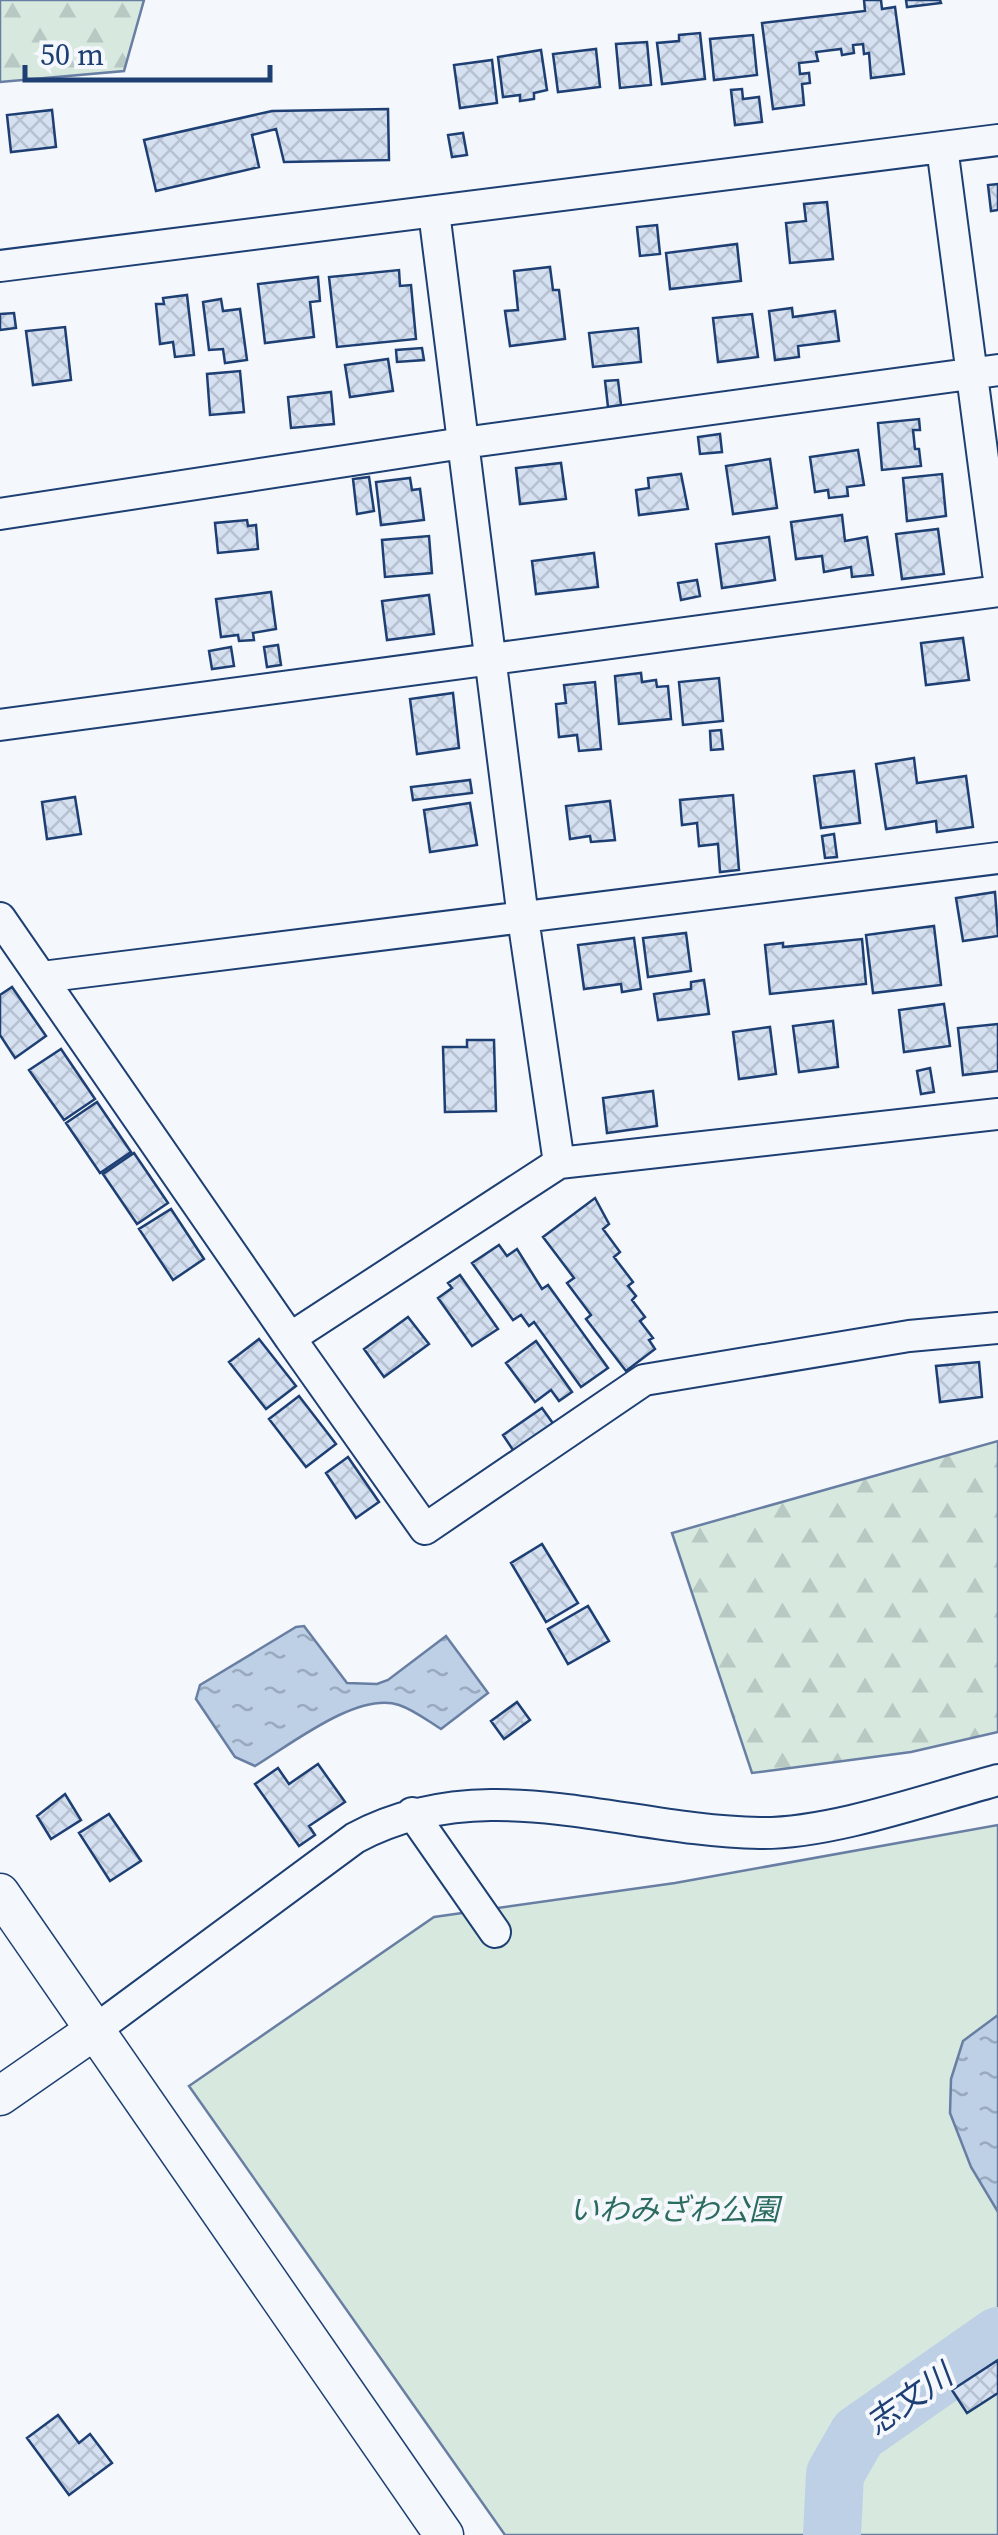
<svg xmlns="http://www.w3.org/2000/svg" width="998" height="2535" viewBox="0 0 998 2535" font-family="'Source Serif 4','Noto Sans JP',serif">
	<defs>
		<pattern id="forest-firs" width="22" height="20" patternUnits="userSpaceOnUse" patternTransform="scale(2.5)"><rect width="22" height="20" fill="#d7e8df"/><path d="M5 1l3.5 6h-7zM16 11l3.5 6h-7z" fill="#b8c8c3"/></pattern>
		<pattern id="water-ripples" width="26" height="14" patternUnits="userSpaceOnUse" patternTransform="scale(2.5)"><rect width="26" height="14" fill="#bed0e5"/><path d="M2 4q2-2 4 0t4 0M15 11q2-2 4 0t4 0" fill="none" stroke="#9aaabe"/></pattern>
		<pattern id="building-cross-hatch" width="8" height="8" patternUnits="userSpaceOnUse" patternTransform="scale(2.5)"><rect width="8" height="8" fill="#d5e0f0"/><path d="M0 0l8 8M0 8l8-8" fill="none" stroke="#b6c1d1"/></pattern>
	</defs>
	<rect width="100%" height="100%" fill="#f4f7fb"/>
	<path fill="url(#forest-firs)" stroke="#687fa3" stroke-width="2.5" d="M0 0H144L124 71 0 82Z
		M998 1441V1732L911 1752 752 1773 672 1533Z"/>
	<path fill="#d7e8df" stroke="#687fa3" stroke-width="2.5" d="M998 1825V2535H505L189 2086 434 1917 675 1883Z"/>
	<path fill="url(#water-ripples)" stroke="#687fa3" stroke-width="2.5" d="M304 1626 347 1683 377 1684 388 1680 446 1636 488 1693 441 1729C428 1721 414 1710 399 1705 358 1691 290 1745 255 1766L235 1757 196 1699 200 1685 296 1627Z
		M998 2015V2212L971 2167 950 2113 951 2079 963 2041Z"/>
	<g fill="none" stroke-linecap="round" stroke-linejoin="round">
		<path stroke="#bed0e5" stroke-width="58" d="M832 2535 835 2474 858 2434 998 2336"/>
	</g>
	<path fill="url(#building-cross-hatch)" stroke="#1d3f73" stroke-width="2.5" d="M864 0H881L882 9 895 7 904 74 871 78 869 53 864 54 863 44 853 45 854 53 842 55 841 49 816 52 818 61 799 63 800 74 809 73 810 83 802 84 804 105 773 109 762 23 865 11Z
		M906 0H940L941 3 907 7Z
		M700 33 705 79 662 84 657 43 679 41V35Z
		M753 35 757 75 714 80 710 39Z
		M647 42 651 85 620 88 616 44Z
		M596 49 600 87 558 92 553 54Z
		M541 50 547 90 534 93V99L520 101V95L503 97 498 57Z
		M492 60 497 103 460 108 454 65Z
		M742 89 743 99 759 97 762 122 735 125 731 90Z
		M388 109 389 160 284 162 276 129 252 135 259 167 156 191 144 140 272 111Z
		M52 110 56 147 11 152 7 115Z
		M463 133 467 155 452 157 448 135Z
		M998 184V210L991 211 988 185Z
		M827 202 833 259 790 263 786 223 806 221 804 204Z
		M657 225 660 254 640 256 637 227Z
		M737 244 741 281 670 289 666 253Z
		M550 267 553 290H559L565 339 510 346 505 311 518 310 514 271Z
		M399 270 400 286 411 285 416 339 337 347 329 277Z
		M318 277 320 301 310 302 314 337 265 343 258 284Z
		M187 295 194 355 175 357 173 342 160 344 156 304H164L163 298Z
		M221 299 223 311 240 309 247 360 225 363 223 349 209 350 203 302Z
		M792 308 793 317 835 311 839 341 798 346 799 357 775 360 769 311Z
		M14 313 16 328 0 330V314Z
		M752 314 758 357 718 362 713 318Z
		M65 327 71 380 33 385 26 331Z
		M638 328 641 362 593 367 589 333Z
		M422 348 424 360 397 362 396 350Z
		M388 359 393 391 350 397 345 365Z
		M240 371 244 412 210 415 207 374Z
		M618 380 621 405 608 407 605 381Z
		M331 392 334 424 291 428 288 397Z
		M919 419 920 430H913L915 449H919L921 466 882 470 878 423Z
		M720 434 722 452 700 454 698 437Z
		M858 450 864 485 847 487 848 496 829 498 828 490 815 492 810 457Z
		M770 459 777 508 733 514 726 466Z
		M561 463 566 499 520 504 516 468Z
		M681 474 688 509 639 515 636 490 649 488 648 478Z
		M942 474 946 516 907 521 903 478Z
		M369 477 374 511 357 514 353 479Z
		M410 478 412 490 420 489 424 520 381 525 376 482Z
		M842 515 845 541 867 537 873 575 852 577 851 567 824 572 822 556 796 559 791 522Z
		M247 520 248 526 256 525 258 549 218 553 215 523Z
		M938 529 944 574 902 579 896 534Z
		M429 536 432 573 385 577 382 540Z
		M769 537 775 580 722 588 716 544Z
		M594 553 598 587 536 594 532 561Z
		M697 580 700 596 681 600 678 583Z
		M271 592 276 629 253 633 254 640 239 641 238 635 221 637 216 599Z
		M429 595 434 634 387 640 382 601Z
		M963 638 969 680 926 685 921 643Z
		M278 645 281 665 267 667 264 647Z
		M231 647 234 666 212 669 209 651Z
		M641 673 642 682 656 680 657 687 668 686 671 719 619 724 615 676Z
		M719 678 723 721 683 725 679 682Z
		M595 682 601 749 579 751 577 735 559 737 556 704 566 703 564 685Z
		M453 693 459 748 417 754 410 699Z
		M721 730 723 749 711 750 710 731Z
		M914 758 917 783 966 776 973 827 937 832 936 821 886 829 876 764Z
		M854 771 860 823 821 828 814 776Z
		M470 780 472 793 413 800 411 787Z
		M733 795 739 870 720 872 718 844 699 846 697 823 682 825 680 800Z
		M75 797 81 834 47 839 42 802Z
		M610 801 615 840 591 842 590 836 570 839 566 806Z
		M470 803 477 845 430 852 424 810Z
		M834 834 837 857 825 858 822 836Z
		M995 892 998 936 963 941 956 898Z
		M934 926 941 985 873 993 866 935Z
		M686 933 691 971 648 977 643 938Z
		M634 938 641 989 622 992 621 984 584 989 578 945Z
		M862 939 866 984 770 994 765 945 783 943V947Z
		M704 980 709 1014 658 1020 654 994 691 989V982Z
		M12 987 46 1036 15 1058 0 1035V995Z
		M944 1004 950 1046 904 1052 899 1010Z
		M833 1021 838 1067 799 1072 793 1026Z
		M998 1024V1071L963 1075 958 1028Z
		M770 1027 776 1074 739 1079 733 1032Z
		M467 1040H494L496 1111 445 1112 443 1047H467Z
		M61 1049 95 1099 64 1120 29 1070Z
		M930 1068 934 1092 921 1094 917 1071Z
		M653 1091 657 1126 607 1133 603 1098Z
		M97 1102 131 1152 100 1173 66 1123Z
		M134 1153 168 1203 137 1224 103 1174Z
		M595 1198 609 1224 603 1229 620 1252 614 1257 633 1282 628 1286 636 1296 632 1300 645 1317 640 1321 653 1338 649 1340 655 1349 626 1371 586 1319 591 1315 567 1283 574 1278 543 1237Z
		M171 1209 204 1259 173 1280 139 1229Z
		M499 1245 507 1256 517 1249 542 1289 548 1285 608 1368 581 1387 534 1322 529 1326 521 1315 513 1320 472 1263Z
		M460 1275 498 1329 472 1346 438 1298 452 1288 448 1283Z
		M408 1317 429 1344 384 1377 364 1349Z
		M259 1339 296 1386 266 1409 229 1362Z
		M536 1341 572 1392 559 1401 551 1390 535 1402 506 1363Z
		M979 1362 982 1397 940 1402 936 1366Z
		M299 1396 336 1444 306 1467 269 1419Z
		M542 1408 557 1429 517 1456 503 1435Z
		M348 1457 379 1502 356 1518 326 1473Z
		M542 1544 578 1603 546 1622 511 1563Z
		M588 1606 609 1641 568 1664 548 1629Z
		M517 1702 530 1720 504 1739 491 1721Z
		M318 1764 345 1802 309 1826 315 1835 299 1846 255 1784 278 1768 289 1784Z
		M65 1794 81 1820 51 1839 37 1816Z
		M109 1814 141 1861 110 1881 79 1833Z
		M998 2360V2393L967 2413 952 2390Z
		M58 2415 79 2443 90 2434 112 2463 69 2495 27 2438Z"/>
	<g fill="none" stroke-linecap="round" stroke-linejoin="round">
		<defs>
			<path id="minor" d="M942 147 998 573
				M434 212 523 918 559 1163
				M0 266 998 140
				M0 514 463 443 998 370
				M0 725 998 591
				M0 918 290 1338 559 1163 998 1114
				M42 977 998 858
				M290 1338 425 1529 644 1380 909 1336 998 1328
				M412 1813 495 1932
				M95 2030 355 1838C486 1768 622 1831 760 1833 830 1834 928 1799 998 1780"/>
			<path id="tertiary" d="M0 1893 444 2535
				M0 2096 95 2030"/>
		</defs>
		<use href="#minor" stroke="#1d3f73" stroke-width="34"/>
		<use href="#tertiary" stroke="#1d3f73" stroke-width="41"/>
		<use href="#minor" stroke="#f4f7fb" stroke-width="30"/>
		<use href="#tertiary" stroke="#f4f7fb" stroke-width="38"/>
	</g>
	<g text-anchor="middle" stroke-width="8" stroke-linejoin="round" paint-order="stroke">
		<g font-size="30" font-style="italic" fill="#2c6c60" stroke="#f4f7fb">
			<text x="674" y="2220">いわみざわ公園</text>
		</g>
		<g font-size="32" font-style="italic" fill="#1d3f73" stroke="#f4f7fb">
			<text transform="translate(909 2399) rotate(-35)" y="11">志文川</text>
		</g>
	</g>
	<path d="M25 65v15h245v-15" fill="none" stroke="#1d3f73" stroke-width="5"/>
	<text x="40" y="65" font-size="30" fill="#1d3f73" stroke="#f4f7fb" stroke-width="8" paint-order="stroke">50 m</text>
</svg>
